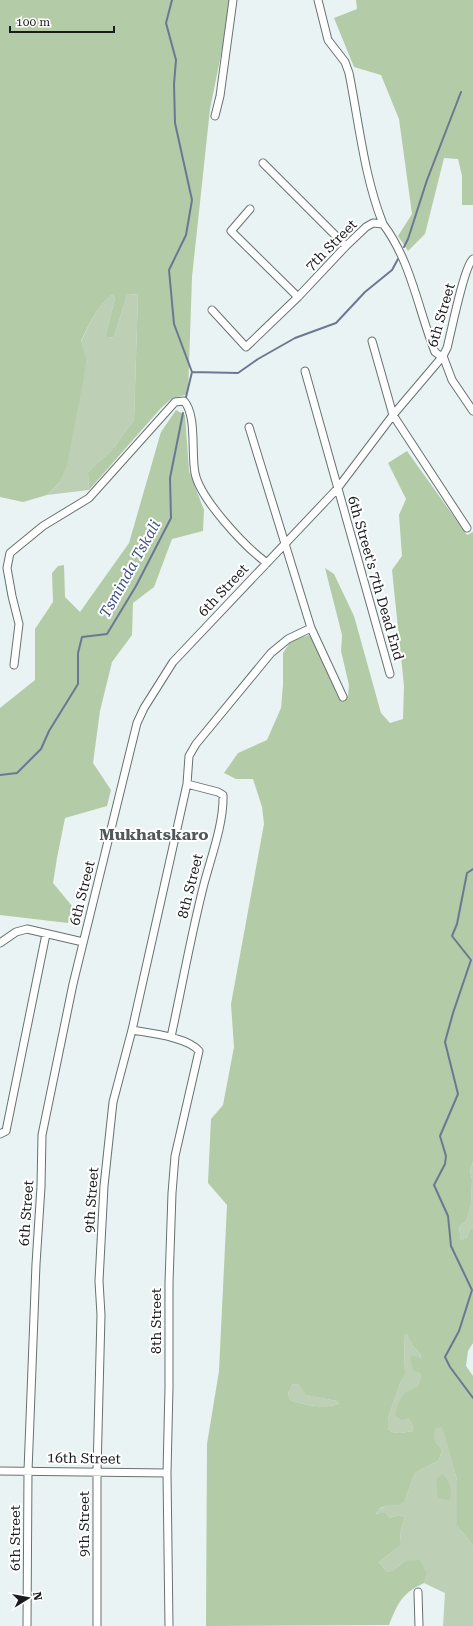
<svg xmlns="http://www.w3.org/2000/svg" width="473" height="1626" viewBox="0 0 473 1626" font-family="'Roboto Serif',serif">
	<rect width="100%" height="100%" fill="#e9f3f4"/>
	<path fill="#bdcfb4" d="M138 294 134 420 112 450 88 472 89 490 47 495 59 483 87 359 81 342C89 325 96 307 112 295L115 298 105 338 114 337 127 295Z
		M473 1162V1229L471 1227 467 1237 461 1240 459 1227 467 1220 471 1204 472 1180 470 1170Z
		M409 1333 412 1345 421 1355 418 1372 421 1376 418 1386 409 1390 408 1418 412 1424 413 1431C404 1432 395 1436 388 1429V1418L401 1381 405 1375 404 1335Z
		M293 1384 299 1385 307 1395 337 1401 339 1404C323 1409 305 1405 290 1400L288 1393Z
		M442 1426 457 1480V1526L473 1545V1626H443L445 1593 424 1583 427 1575 405 1561 394 1570 387 1572 379 1562 401 1545 400 1533 405 1517 398 1515 389 1518 376 1515 379 1509 405 1500 415 1473 439 1460 442 1450 435 1441 433 1429Z"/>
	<path fill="#b3cba6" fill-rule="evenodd" d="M0 0H232L210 109 192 277 188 394 171 399 161 408 89 490 88 472 112 450 134 420 138 294 127 295 114 337 105 338 115 298 112 295C96 307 89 325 81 341L87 359 67 465 59 483 47 495 23 502 0 497Z
		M356 0H473V205H462V176L458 159 444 158 425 234 408 251 398 236 412 214 399 119 381 75 354 67 334 18 357 9Z
		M176 410 185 415 189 471 204 510 203 531 172 539 154 587 133 603 132 635 112 662 100 711 93 763 111 790 107 806 65 818 57 858 53 883 72 906 68 923 0 915V708L35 680V629L53 602 52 573 58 566 64 565 65 597 80 612 129 543 161 432Z
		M407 451 467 535 473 532V1162L470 1170 472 1180 471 1204 467 1220 459 1227 461 1240 467 1237 471 1227 473 1229V1343L468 1351 466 1366 473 1376V1545L457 1526V1480L442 1427 434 1429 435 1441 442 1450 439 1460 415 1473 405 1500 399 1505H392L380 1508 376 1514 385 1513 389 1518 398 1515 405 1517 400 1533 401 1545 379 1562 387 1572 394 1570 405 1561 420 1560 427 1575 424 1583C402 1593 398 1603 389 1625L206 1626 207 1444 219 1371 227 1205 208 1183 211 1119 223 1105 234 1047 231 1004 264 824 262 807 253 779H236L224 773 238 753 267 740 281 708 283 685V653L291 641 309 635 317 647 337 695 348 696 349 685 341 651 342 635 325 568 334 574 354 616 381 713 390 723 403 719 404 686 392 570 402 556 399 515 406 499 388 463ZM408 1334 412 1345 421 1355V1358L414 1356 410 1357 413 1371 418 1372 421 1376 418 1386C402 1392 400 1399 395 1415L402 1420 408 1418 412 1424 413 1431C404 1432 395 1436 388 1429V1418L401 1381 405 1375 404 1335ZM293 1384 299 1385 306 1395 337 1401 339 1404C323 1409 305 1405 290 1400L288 1393Z
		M442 1474C450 1481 453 1489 449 1500L438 1498C437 1489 434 1480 442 1474Z"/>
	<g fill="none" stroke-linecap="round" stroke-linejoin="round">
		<path stroke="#6c7893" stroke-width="2" d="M172 0 166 23 176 60 174 84 175 123 192 200 186 235 169 270 174 324 192 372 186 397
			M404 247 408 239 427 180 461 92
			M192 372 238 373 258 359 295 338 336 323 365 292 392 270 398 259
			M0 775 17 773 41 749 49 731 78 684V653L82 637 107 634 136 586 171 518 170 478 183 413
			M473 869 467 873 457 924 452 936 471 960 453 1013 445 1042 458 1094 440 1136 446 1156 445 1164 434 1185 448 1216 451 1246 472 1290 459 1331 445 1357 450 1367 473 1398"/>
		<defs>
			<path id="minor" d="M318 0 328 40 345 62 349 73C359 123 364 176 383 224
				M215 116 220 96 233 0
				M263 163 346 246
				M250 209 231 231 298 297
				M212 310 246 347 298 297 346 246 366 227 373 223 383 224C411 261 418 309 435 352L439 355 443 356
				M372 341 393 415 467 528
				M443 356 452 380 473 411
				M305 371 390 674
				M249 427 311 628 343 697
				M14 665 19 624 12 596 7 568 10 553 43 526 89 498 175 402 184 401C197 415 191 454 195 473 200 499 245 547 267 563
				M0 943 16 932 27 929 83 942
				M132 1030C149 1033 188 1037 199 1051L175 1156 172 1193 169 1283V1387L167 1473 169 1626
				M171 1037C182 986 191 935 204 884 211 857 224 823 223 795L218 792 187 784
				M0 1134 6 1131 46 934
				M0 1471 167 1473
				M418 1592 419 1626
				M27 1626 28 1471 36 1264 41 1187 42 1135 73 984 137 723 144 708 173 662 337 489 393 415 443 356 447 348C451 333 464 266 473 259
				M97 1626V1471L101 1315 99 1281 104 1186 113 1102 132 1030 187 784 189 756 196 744 271 653 288 639 311 628"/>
		</defs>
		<use href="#minor" stroke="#687172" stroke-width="9"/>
		<use href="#minor" stroke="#fff" stroke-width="7"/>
	</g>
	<g text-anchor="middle" stroke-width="4" stroke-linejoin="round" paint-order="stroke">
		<g font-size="14" fill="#191c1d" stroke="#fff">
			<text transform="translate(331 245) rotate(-45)" y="5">7th Street</text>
			<text transform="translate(441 315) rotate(-74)" y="5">6th Street</text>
			<text transform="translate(376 578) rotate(74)" y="5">6th Street's 7th Dead End</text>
			<text transform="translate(223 590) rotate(-47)" y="5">6th Street</text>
			<text transform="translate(190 886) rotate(-76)" y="5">8th Street</text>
			<text transform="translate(82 893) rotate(-76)" y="5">6th Street</text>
			<text transform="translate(91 1200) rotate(-86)" y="5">9th Street</text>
			<text transform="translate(26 1213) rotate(-86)" y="5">6th Street</text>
			<text transform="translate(156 1321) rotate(-90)" y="5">8th Street</text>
			<text transform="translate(84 1458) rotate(1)" y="5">16th Street</text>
			<text transform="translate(84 1524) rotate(-90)" y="5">9th Street</text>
			<text transform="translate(15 1538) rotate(-90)" y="5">6th Street</text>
		</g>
		<g font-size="15" font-style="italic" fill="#3e5385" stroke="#fff">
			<text transform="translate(130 569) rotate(-61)" y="5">Tsminda Tskali</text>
		</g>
		<g font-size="16" font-weight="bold" fill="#51595a" stroke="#fff">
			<text x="154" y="840">Mukhatskaro</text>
		</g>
	</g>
	<g transform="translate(28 1598) rotate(79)" stroke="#ffffff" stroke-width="3" paint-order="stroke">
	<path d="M0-3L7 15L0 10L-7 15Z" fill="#191c1d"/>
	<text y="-6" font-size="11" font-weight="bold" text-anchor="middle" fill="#191c1d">N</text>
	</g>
	<path d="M10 26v6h104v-6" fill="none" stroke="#191c1d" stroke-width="2"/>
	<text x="16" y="26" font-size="12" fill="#191c1d" stroke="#ffffff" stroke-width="3" paint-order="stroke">100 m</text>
</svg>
